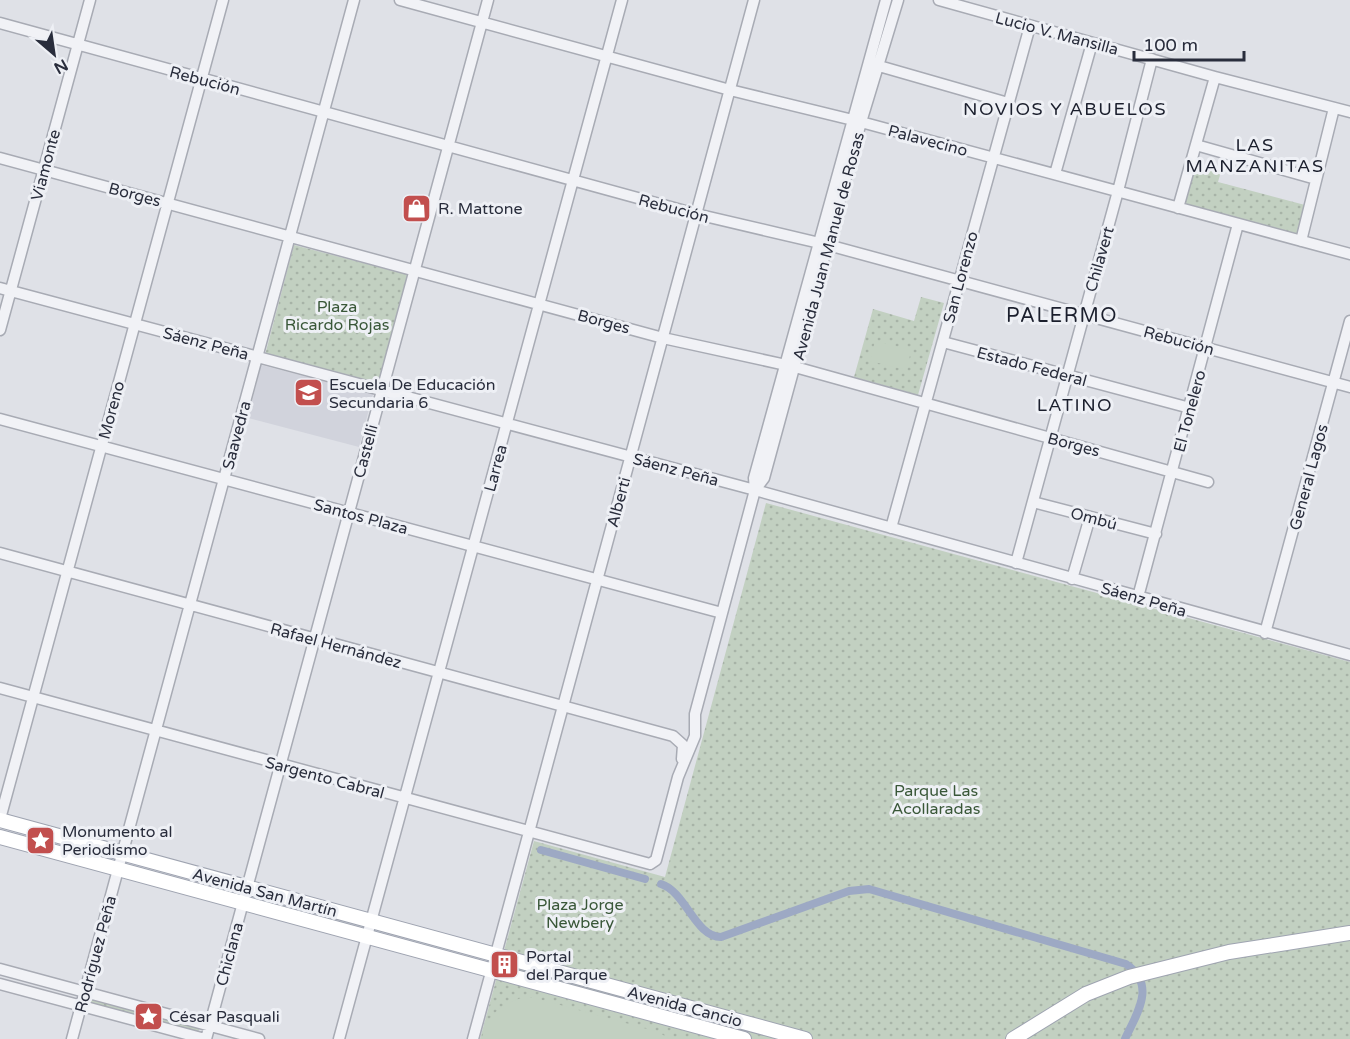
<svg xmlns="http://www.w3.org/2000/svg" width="1350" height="1039" viewBox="0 0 1350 1039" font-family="'Varela Round',sans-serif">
	<defs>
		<pattern id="green-dots" width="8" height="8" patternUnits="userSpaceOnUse" patternTransform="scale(1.5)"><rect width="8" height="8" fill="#c2d0c1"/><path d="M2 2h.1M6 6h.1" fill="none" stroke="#a7b3a7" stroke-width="1.8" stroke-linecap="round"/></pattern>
	</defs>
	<rect width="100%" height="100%" fill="#dfe1e7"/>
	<path fill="#d1d3dc" d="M261 365 373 394 359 447 248 418Z"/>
	<path fill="url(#green-dots)" d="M1194 164 1221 171 1218 182 1305 205 1297 235 1183 205Z
		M294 245 409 275 377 386 265 355Z
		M921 297 944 303 918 395 854 377 873 309 914 321Z
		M766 503 1350 662V1039H480L534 841 665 877Z
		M92 998 200 1026 198 1033 90 1004Z"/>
	<path fill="#c2d0c1" d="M875 341 911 350 907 370 870 361Z
		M521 998H535L658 1032 670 1039H482C485 1016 501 1005 521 998Z"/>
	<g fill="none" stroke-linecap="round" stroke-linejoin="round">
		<path stroke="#9da9c4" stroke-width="8" d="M541 850 645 879
			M661 884C686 892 695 937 721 937L849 891 869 889 1126 964C1157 985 1137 1013 1125 1039"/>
		<defs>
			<path id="minor" d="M400 0 730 90 861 122 1350 254
				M939 0 1215 77 1350 112
				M0 23 696 214 828 245 1350 387
				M872 64 1008 103
				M1196 145 1316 179
				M0 158 663 338 795 367 1208 482
				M1055 174 1092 43
				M1178 208 1215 77
				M1301 241 1334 108
				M0 288 755 490 1350 655
				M0 330 90 0
				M943 342 1190 408
				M0 419 722 613
				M755 490 764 478 861 122 898 0
				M1033 502 1156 534
				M891 528 1030 26
				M0 553 673 736 683 745 682 759
				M1016 563 1118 191 1152 59
				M1072 579 1090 517
				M1138 597 1238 224
				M1265 633 1350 321
				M0 688 650 864 656 860 678 777 695 736V714L755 490 754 478 886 0
				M0 819 223 0
				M0 969 259 1039
				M0 984 205 1039
				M72 1039 354 0
				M206 1039 488 0
				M339 1039 622 0
				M473 1039 754 0"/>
			<path id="major" d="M0 820 805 1039
				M0 837 744 1039
				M1013 1039 1086 994 1129 977 1229 952 1350 933"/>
		</defs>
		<use href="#minor" stroke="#a8abb4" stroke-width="13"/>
		<use href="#major" stroke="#9fa4b1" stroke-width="16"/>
		<use href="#minor" stroke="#f1f2f6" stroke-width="10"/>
		<use href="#major" stroke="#fff" stroke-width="14"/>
	</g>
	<defs>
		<symbol id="shop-square" viewBox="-11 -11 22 22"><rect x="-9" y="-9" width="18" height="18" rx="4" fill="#c24f4e" stroke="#eef0f5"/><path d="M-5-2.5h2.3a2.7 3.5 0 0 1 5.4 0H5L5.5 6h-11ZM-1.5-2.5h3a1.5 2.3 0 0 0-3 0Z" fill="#fff"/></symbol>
		<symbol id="school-square" viewBox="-11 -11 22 22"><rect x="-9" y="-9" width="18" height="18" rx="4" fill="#c24f4e" stroke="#eef0f5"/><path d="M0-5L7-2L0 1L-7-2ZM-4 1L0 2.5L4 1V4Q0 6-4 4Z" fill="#fff"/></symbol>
		<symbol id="sight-square" viewBox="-11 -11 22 22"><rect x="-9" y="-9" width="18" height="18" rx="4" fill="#c24f4e" stroke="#eef0f5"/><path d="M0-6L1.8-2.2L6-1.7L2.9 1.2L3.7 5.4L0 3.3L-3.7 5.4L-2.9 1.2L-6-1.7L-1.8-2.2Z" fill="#fff"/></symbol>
		<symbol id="building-square" viewBox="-11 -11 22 22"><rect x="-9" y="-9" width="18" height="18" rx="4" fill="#c24f4e" stroke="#eef0f5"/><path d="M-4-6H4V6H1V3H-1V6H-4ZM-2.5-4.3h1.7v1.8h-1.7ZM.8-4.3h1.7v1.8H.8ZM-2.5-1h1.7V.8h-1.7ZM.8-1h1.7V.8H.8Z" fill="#fff"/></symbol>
	</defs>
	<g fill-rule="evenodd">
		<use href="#shop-square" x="400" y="192" width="33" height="33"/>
		<use href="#school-square" x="292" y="376" width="33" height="33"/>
		<use href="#sight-square" x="24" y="824" width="33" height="33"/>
		<use href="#building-square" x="488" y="948" width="33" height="33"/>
		<use href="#sight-square" x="132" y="1000" width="33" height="33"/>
	</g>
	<g text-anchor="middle" stroke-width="6" stroke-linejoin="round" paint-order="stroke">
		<g font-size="16" fill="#292d3c" stroke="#eef0f5">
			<text transform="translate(1057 33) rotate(15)" y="6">Lucio V. Mansilla</text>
			<text transform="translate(205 80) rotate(15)" y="6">Rebución</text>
			<text transform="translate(928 140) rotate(15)" y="6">Palavecino</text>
			<text transform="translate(45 165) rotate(-75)" y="6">Viamonte</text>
			<text transform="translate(135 194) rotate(15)" y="6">Borges</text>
			<text transform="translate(674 208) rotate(15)" y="6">Rebución</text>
			<text transform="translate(828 246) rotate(-75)" y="6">Avenida Juan Manuel de Rosas</text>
			<text transform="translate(1099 259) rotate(-74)" y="6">Chilavert</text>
			<text transform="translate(960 277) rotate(-75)" y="6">San Lorenzo</text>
			<text transform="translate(604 321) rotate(15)" y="6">Borges</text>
			<text transform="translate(1179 340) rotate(15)" y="6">Rebución</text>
			<text transform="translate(206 343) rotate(15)" y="6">Sáenz Peña</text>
			<text transform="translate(1032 366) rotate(15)" y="6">Estado Federal</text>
			<text transform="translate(111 410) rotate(-75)" y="6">Moreno</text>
			<text transform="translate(1189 411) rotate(-75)" y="6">El Tonelero</text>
			<text transform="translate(236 435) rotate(-75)" y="6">Saavedra</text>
			<text transform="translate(1074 444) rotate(15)" y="6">Borges</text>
			<text transform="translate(365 451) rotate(-75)" y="6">Castelli</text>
			<text transform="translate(495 468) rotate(-75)" y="6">Larrea</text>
			<text transform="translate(676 469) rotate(15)" y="6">Sáenz Peña</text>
			<text transform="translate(1308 477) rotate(-75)" y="6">General Lagos</text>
			<text transform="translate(618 502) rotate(-75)" y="6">Alberti</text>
			<text transform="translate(361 516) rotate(15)" y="6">Santos Plaza</text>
			<text transform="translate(1094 518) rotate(15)" y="6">Ombú</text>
			<text transform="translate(1144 599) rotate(16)" y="6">Sáenz Peña</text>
			<text transform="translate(336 645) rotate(15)" y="6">Rafael Hernández</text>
			<text transform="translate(325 777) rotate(15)" y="6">Sargento Cabral</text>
			<text transform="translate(265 892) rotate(15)" y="6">Avenida San Martín</text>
			<text transform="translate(95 954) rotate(-75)" y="6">Rodríguez Peña</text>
			<text transform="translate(229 954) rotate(-75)" y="6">Chiclana</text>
			<text transform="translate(685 1006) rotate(15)" y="6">Avenida Cancio</text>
		</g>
		<g font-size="16" fill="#292d3c" stroke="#eef0f5" text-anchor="start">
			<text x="438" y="214">R. Mattone</text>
			<text x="329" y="390">Escuela De Educación<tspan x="329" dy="18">Secundaria 6</tspan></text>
			<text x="62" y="837">Monumento al<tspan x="62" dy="18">Periodismo</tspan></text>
			<text x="526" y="962">Portal<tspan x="526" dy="18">del Parque</tspan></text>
			<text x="169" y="1022">César Pasquali</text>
		</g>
		<g font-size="16" fill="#395738" stroke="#eef0f5">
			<text x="337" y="312">Plaza<tspan x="337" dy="18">Ricardo Rojas</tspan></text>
			<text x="936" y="796">Parque Las<tspan x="936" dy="18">Acollaradas</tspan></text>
			<text x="580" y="910">Plaza Jorge<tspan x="580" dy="18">Newbery</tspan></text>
		</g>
		<g font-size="18" letter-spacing="1.5" fill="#1b1f2d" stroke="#eef0f5">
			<text x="1065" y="115">NOVIOS Y ABUELOS</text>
			<text x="1255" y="151">LAS<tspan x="1255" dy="21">MANZANITAS</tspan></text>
			<text x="1075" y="411">LATINO</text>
		</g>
		<g font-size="20" letter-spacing="1.5" fill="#1b1f2d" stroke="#eef0f5">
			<text x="1062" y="322">PALERMO</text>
		</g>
	</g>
	<g transform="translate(54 54) rotate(151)" stroke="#eef0f5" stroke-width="4.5" paint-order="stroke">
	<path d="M0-4.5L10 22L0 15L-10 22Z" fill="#292d3c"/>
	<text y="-9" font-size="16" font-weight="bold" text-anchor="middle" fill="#292d3c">N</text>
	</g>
	<path d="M1134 51v9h110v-9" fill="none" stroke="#292d3c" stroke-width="3"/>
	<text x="1143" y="51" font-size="18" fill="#292d3c" stroke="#eef0f5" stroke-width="4.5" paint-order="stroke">100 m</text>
</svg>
